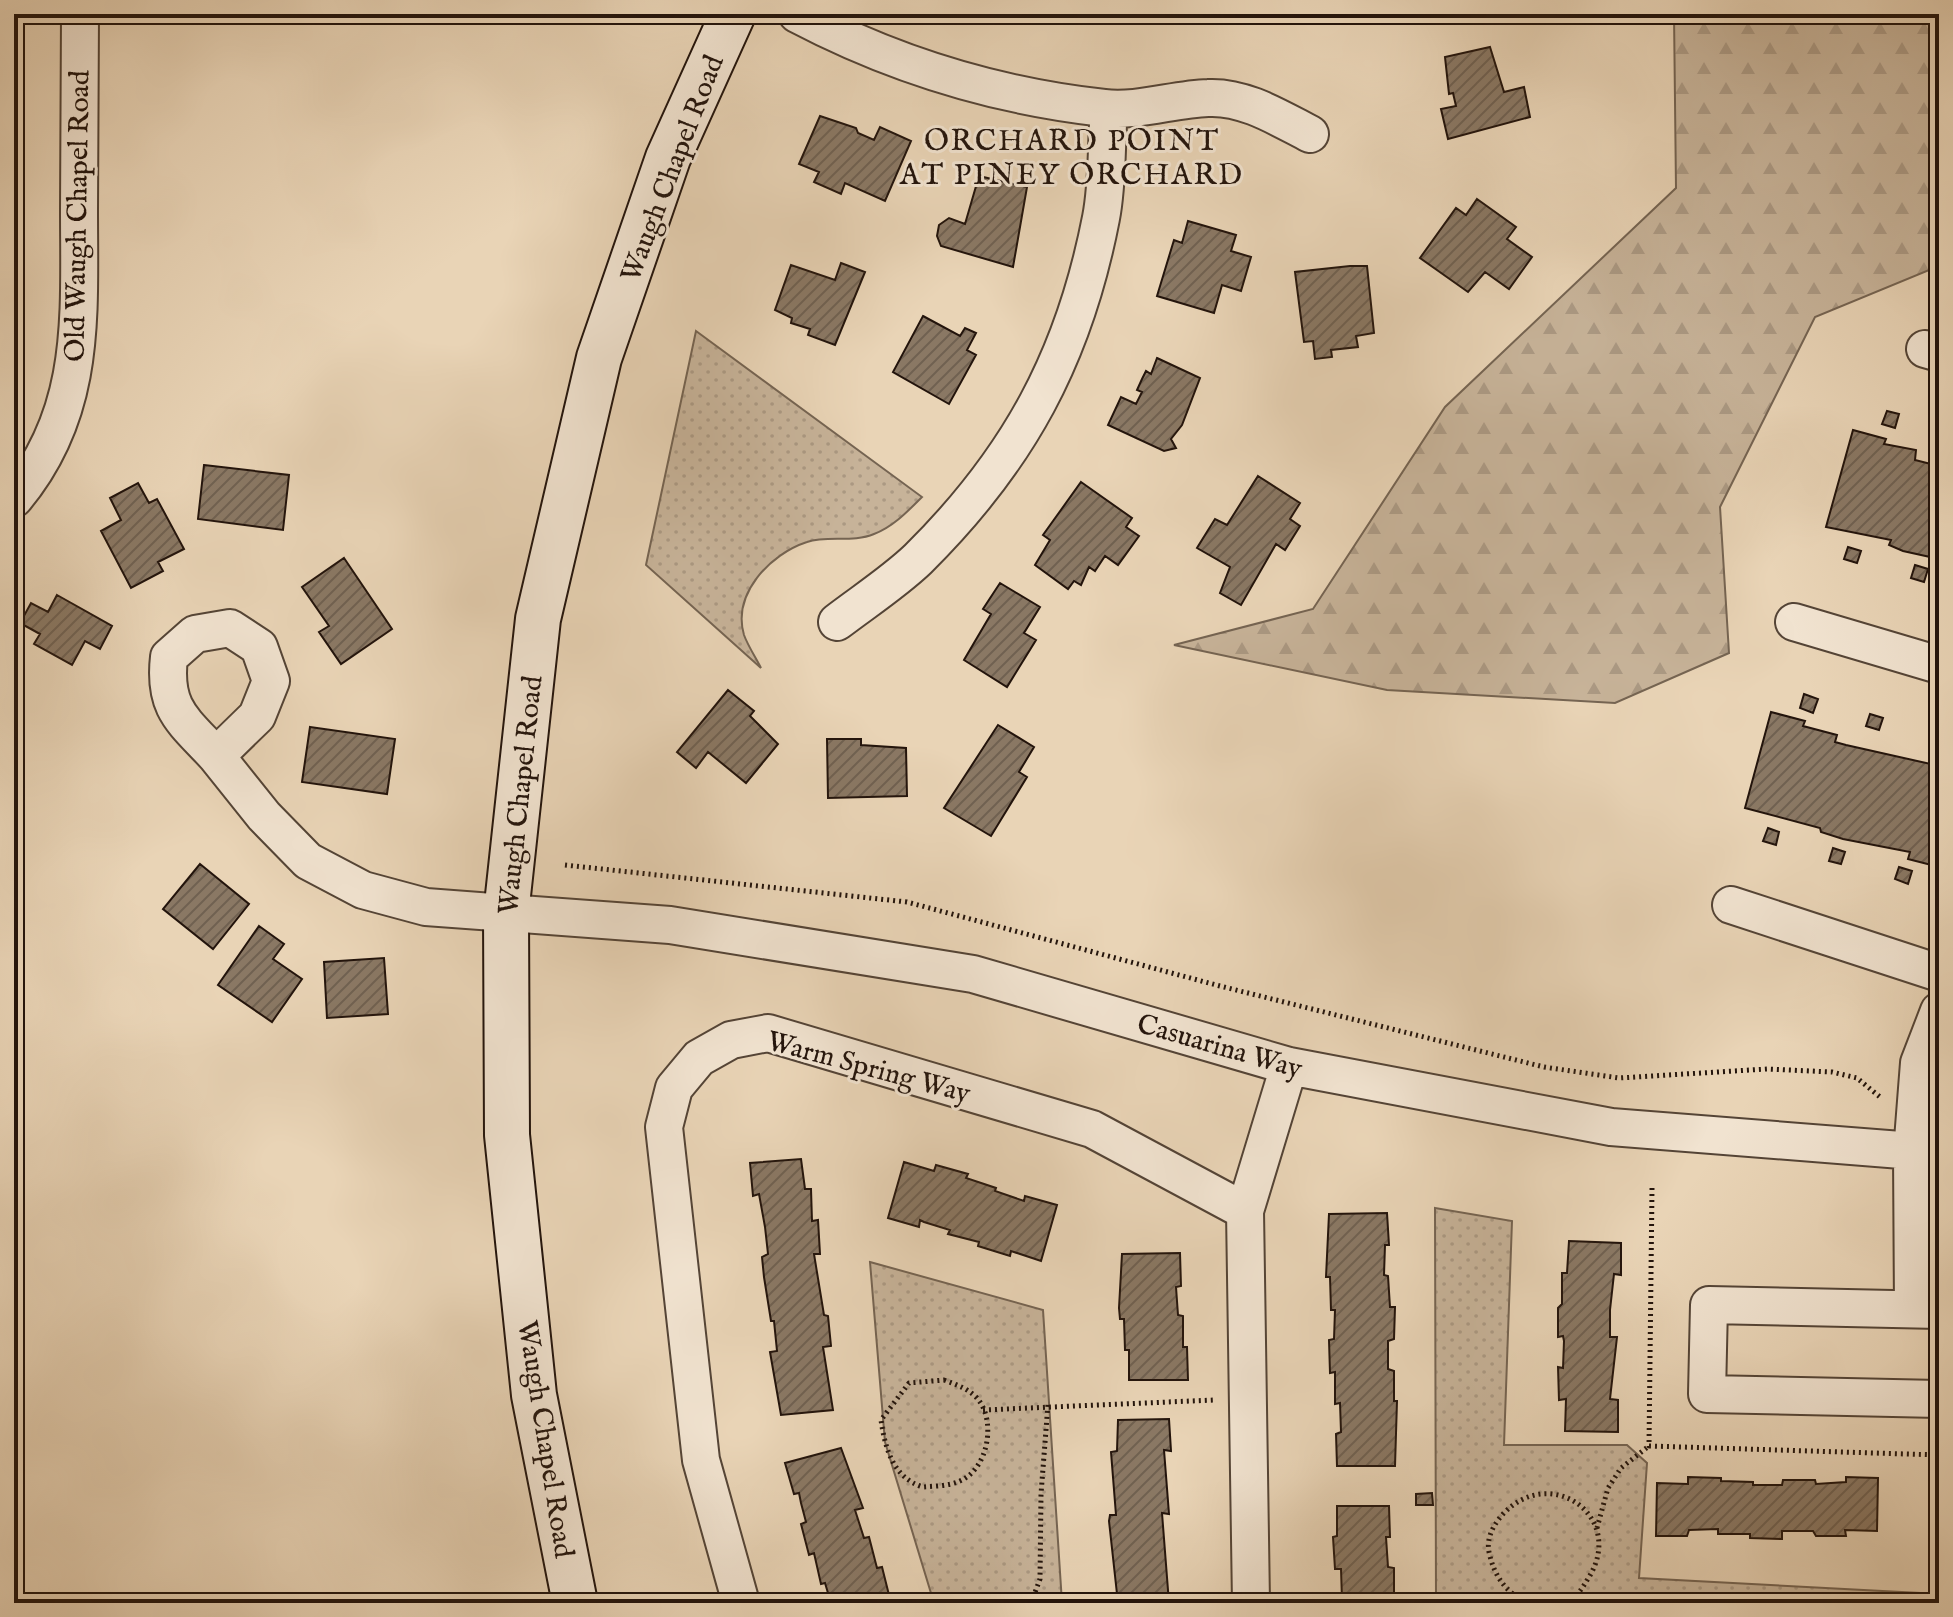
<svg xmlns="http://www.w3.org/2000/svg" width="1953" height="1617" viewBox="0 0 1953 1617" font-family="'IM FELL English',serif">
	<defs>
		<pattern id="forest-firs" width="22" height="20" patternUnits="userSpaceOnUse" patternTransform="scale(2)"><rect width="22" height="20" fill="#c7b399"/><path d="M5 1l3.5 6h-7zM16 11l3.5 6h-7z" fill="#ab9983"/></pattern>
		<pattern id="park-dots" width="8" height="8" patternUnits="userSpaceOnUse" patternTransform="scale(2)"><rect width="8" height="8" fill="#c7b399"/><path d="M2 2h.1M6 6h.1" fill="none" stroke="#ab9983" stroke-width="1.8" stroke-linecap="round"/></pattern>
		<pattern id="building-hatch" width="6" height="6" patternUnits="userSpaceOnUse" patternTransform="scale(2)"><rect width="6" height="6" fill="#8a7864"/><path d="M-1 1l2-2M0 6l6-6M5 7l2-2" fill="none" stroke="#706151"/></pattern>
	</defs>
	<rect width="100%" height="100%" fill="#e9d4b6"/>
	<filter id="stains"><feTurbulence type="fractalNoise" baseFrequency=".0025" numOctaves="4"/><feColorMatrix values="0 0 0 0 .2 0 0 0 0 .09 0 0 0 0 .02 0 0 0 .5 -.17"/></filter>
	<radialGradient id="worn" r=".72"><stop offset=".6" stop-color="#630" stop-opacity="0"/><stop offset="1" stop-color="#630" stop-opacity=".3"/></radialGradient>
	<path fill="url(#forest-firs)" stroke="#756452" stroke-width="2" d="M1674 14H1939V272L1929 270 1815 317 1720 507 1729 653 1615 703 1387 690 1174 645 1313 609 1445 407 1676 188Z"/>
	<path fill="url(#park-dots)" stroke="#756452" stroke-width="2" d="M696 331 922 497C908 511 893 527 874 534 853 543 827 535 807 542 770 554 732 594 744 635 748 646 756 658 761 668L646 565Z
		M1435 1208 1512 1221 1504 1445H1627L1647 1463 1639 1578 1939 1594V1603H1436Z
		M870 1262 1043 1310 1062 1603H934L885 1442Z"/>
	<path fill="url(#building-hatch)" stroke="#23140c" stroke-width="2" d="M1490 47 1504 92 1524 87 1530 117 1448 139 1441 109 1456 106 1453 93 1449 94 1445 57Z
		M820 116 856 128 858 133 874 140 880 127 911 141 885 201 845 183 841 194 814 182 819 172 799 164Z
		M979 176 1027 187 1013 267 941 246 937 236 939 225 949 218 965 224Z
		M1477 199 1516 227 1507 239 1532 257 1509 289 1485 272 1468 292 1420 258 1456 208 1466 215Z
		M1188 221 1236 235 1231 251 1251 257 1241 291 1222 285 1214 313 1157 296 1174 240 1182 243Z
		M841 263 865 272 835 345 808 335 810 329 791 323 792 318 775 310 791 265 835 280Z
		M1350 266H1367L1374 333 1356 336 1358 347 1331 350 1332 357 1315 359 1313 341 1304 342 1295 272Z
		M923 316 960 336 965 328 976 333 967 350 976 355 949 404 893 372Z
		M1157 358 1200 378 1182 425 1171 439 1176 448 1164 451 1108 425 1121 397 1136 404 1142 392 1137 390 1142 379 1146 371 1151 374Z
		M1887 411 1899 414 1895 428 1882 424Z
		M1853 430 1886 439 1884 444 1916 450 1915 460 1939 466V559L1903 551 1889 545 1891 540 1826 527Z
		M204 465 289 475 283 530 198 519Z
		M1258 476 1300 503 1290 519 1300 526 1285 550 1276 544 1241 605 1220 593 1230 567 1197 548 1215 519 1227 525Z
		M1081 482 1132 518 1126 527 1139 536 1118 565 1105 556 1095 571 1089 567 1081 585 1074 581 1068 589 1035 565 1050 540 1043 535Z
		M138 483 149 503 157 499 184 549 158 562 163 571 131 588 101 531 121 520 110 498Z
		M1848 547 1861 551 1857 563 1844 559Z
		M344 558 392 629 341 664 319 632 329 626 302 587Z
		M1915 565 1928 569 1924 582 1911 578Z
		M1000 583 1040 607 1024 633 1036 640 1007 687 964 660 991 614 983 609Z
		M57 595 112 626 100 649 85 641 72 665 34 644 40 634 20 623 31 603 48 612Z
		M728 690 754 711 750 716 778 744 746 783 708 752 696 768 677 752Z
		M1804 694 1818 699 1813 713 1800 708Z
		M1771 712 1805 721 1803 726 1837 735 1835 742 1846 745 1935 765 1939 761V867L1908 859 1910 852 1843 839 1821 832 1820 828 1745 808Z
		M1870 714 1883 718 1879 730 1866 726Z
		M998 725 1034 747 1019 772 1027 777 991 836 944 808Z
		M310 727 395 739 387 794 302 782Z
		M827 739H861V745L906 748 907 796 828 798Z
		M1768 828 1779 832 1776 845 1763 841Z
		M1833 848 1845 852 1841 864 1829 861Z
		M200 864 249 904 213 949 163 909Z
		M1899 867 1912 871 1908 884 1895 879Z
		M259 926 284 944 273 959 302 979 272 1022 218 985Z
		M384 958 388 1014 327 1018 324 962Z
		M801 1159 805 1189H811L812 1221 818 1220 820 1254H814L824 1315 828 1316 831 1346 823 1347 833 1410 781 1415 770 1352 777 1351 774 1321H771L764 1277 762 1257 768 1254 765 1227 759 1194 753 1196 750 1163Z
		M904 1162 934 1171 936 1165 968 1174 966 1178 996 1188 995 1191 1024 1201 1025 1196 1057 1205 1041 1261 1011 1251 1010 1256 978 1246 979 1242 948 1234 950 1230 924 1222 920 1220 919 1227 888 1218Z
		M1387 1213 1389 1245H1385L1384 1275 1388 1276 1390 1307H1395L1394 1339 1388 1341V1369L1394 1371V1401H1397L1395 1466H1337L1336 1434 1341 1432 1340 1403 1335 1404V1372L1330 1373 1329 1340 1334 1339 1335 1310H1331L1330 1277H1326L1329 1214Z
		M1569 1241 1621 1243V1275L1614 1274 1610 1310V1337H1617L1610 1399 1618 1400V1432L1565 1431 1566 1399 1559 1400 1558 1367 1563 1368 1564 1341 1563 1336 1558 1337V1308L1562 1304V1273H1567Z
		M1180 1253 1181 1286 1176 1287 1178 1315 1183 1316V1347H1187L1188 1380H1129V1350H1125L1124 1319H1120L1119 1308 1122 1254Z
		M1169 1419 1171 1451 1164 1450 1169 1514 1162 1513 1169 1603H1118L1109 1521 1110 1515H1116L1111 1452 1117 1451 1118 1420Z
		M841 1448 863 1508 855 1510 864 1538 869 1537 877 1568 882 1567 890 1599 887 1603H831L825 1583 821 1584 814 1553 809 1555 801 1524 806 1522 801 1503 799 1493 794 1494 785 1463Z
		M1688 1477 1721 1478V1481L1753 1482V1485H1782L1783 1480H1815L1816 1484 1846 1482V1477L1878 1478 1877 1531 1845 1530 1846 1536H1816L1813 1531H1782V1539L1750 1538V1534H1718V1529L1689 1530 1687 1536H1656L1657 1483 1688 1484Z
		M1432 1493 1433 1505H1416V1494Z
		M1337 1506H1389L1390 1537H1386L1388 1567 1394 1568V1599L1389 1603H1338L1342 1600 1341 1569H1335L1333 1537 1337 1536Z"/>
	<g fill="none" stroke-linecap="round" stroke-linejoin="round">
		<defs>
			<path id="street" d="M797 14C894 65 995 96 1104 108 1138 112 1174 99 1208 98 1244 96 1279 118 1310 134
				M1925 349 1939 353
				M14 499C87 412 79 317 79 210 79 144 80 79 80 14
				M837 622C863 602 894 582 918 559 1019 459 1074 357 1101 218 1108 183 1106 144 1109 109
				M1794 622 1939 665
				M216 756C183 720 163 709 169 657L195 634 230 628 259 647 271 681 257 716 216 756 264 816 308 861 363 890 426 907 670 925 973 974 1289 1066 1611 1127 1939 1153
				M1731 905 1939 973
				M1913 1309 1912 1153 1919 1063 1939 1011
				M1939 1310 1709 1305 1707 1394 1939 1399
				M741 1603 701 1460 664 1127 674 1088 699 1058 731 1040 768 1033 1092 1129 1245 1211
				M1251 1603 1245 1211 1289 1066"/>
			<path id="secondary" d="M575 1603 534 1395 507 1135 506 914 538 619 599 358 668 158 733 14"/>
		</defs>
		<use href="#street" stroke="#544436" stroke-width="40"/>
		<use href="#secondary" stroke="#23140c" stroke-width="48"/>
		<path stroke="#23140c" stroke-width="5" stroke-dasharray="2 4" stroke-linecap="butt" d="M565 865 907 902 1220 986 1544 1067 1619 1078 1767 1069 1832 1072 1857 1078 1880 1097
			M1652 1188 1649 1446 1939 1455
			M944 1380C957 1385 967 1388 977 1398 997 1421 988 1469 960 1481 949 1486 935 1486 923 1487 893 1478 885 1448 881 1420L909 1383Z
			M983 1410 1214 1400
			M1597 1528 1608 1488 1621 1468 1649 1446
			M1576 1597 1583 1603
			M1031 1603 1040 1579 1041 1494 1048 1404
			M1528 1603C1506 1593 1494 1576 1489 1552 1486 1538 1494 1524 1503 1514 1551 1463 1626 1517 1589 1577 1582 1589 1577 1597 1565 1603"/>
		<use href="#street" stroke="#f1e3d0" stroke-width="36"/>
		<use href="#secondary" stroke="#f1e3d0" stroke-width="44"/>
	</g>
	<g text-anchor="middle" stroke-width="6" stroke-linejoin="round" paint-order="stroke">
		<g font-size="28" fill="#23140c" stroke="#f1e3d0">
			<text transform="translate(671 168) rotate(-69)" y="10">Waugh Chapel Road</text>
			<text transform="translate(76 216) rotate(-89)" y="10">Old Waugh Chapel Road</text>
			<text transform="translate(519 795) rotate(-84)" y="10">Waugh Chapel Road</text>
			<text transform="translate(1220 1045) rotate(16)" y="10">Casuarina Way</text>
			<text transform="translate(869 1066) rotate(15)" y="10">Warm Spring Way</text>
			<text transform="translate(547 1439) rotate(81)" y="10">Waugh Chapel Road</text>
		</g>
		<g font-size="30" letter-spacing="2" fill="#23140c" stroke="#f1e3d0">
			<text x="1072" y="150">ORCHARD POINT<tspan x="1072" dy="34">AT PINEY ORCHARD</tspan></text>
		</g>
	</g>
	<rect width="1953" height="1617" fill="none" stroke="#e9d4b6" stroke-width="48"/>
	<rect x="16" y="16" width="1921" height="1585" fill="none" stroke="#23140c" stroke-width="4"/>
	<rect x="24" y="24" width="1905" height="1569" fill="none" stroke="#23140c" stroke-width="2"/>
	<rect width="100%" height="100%" filter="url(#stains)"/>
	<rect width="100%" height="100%" fill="url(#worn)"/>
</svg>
